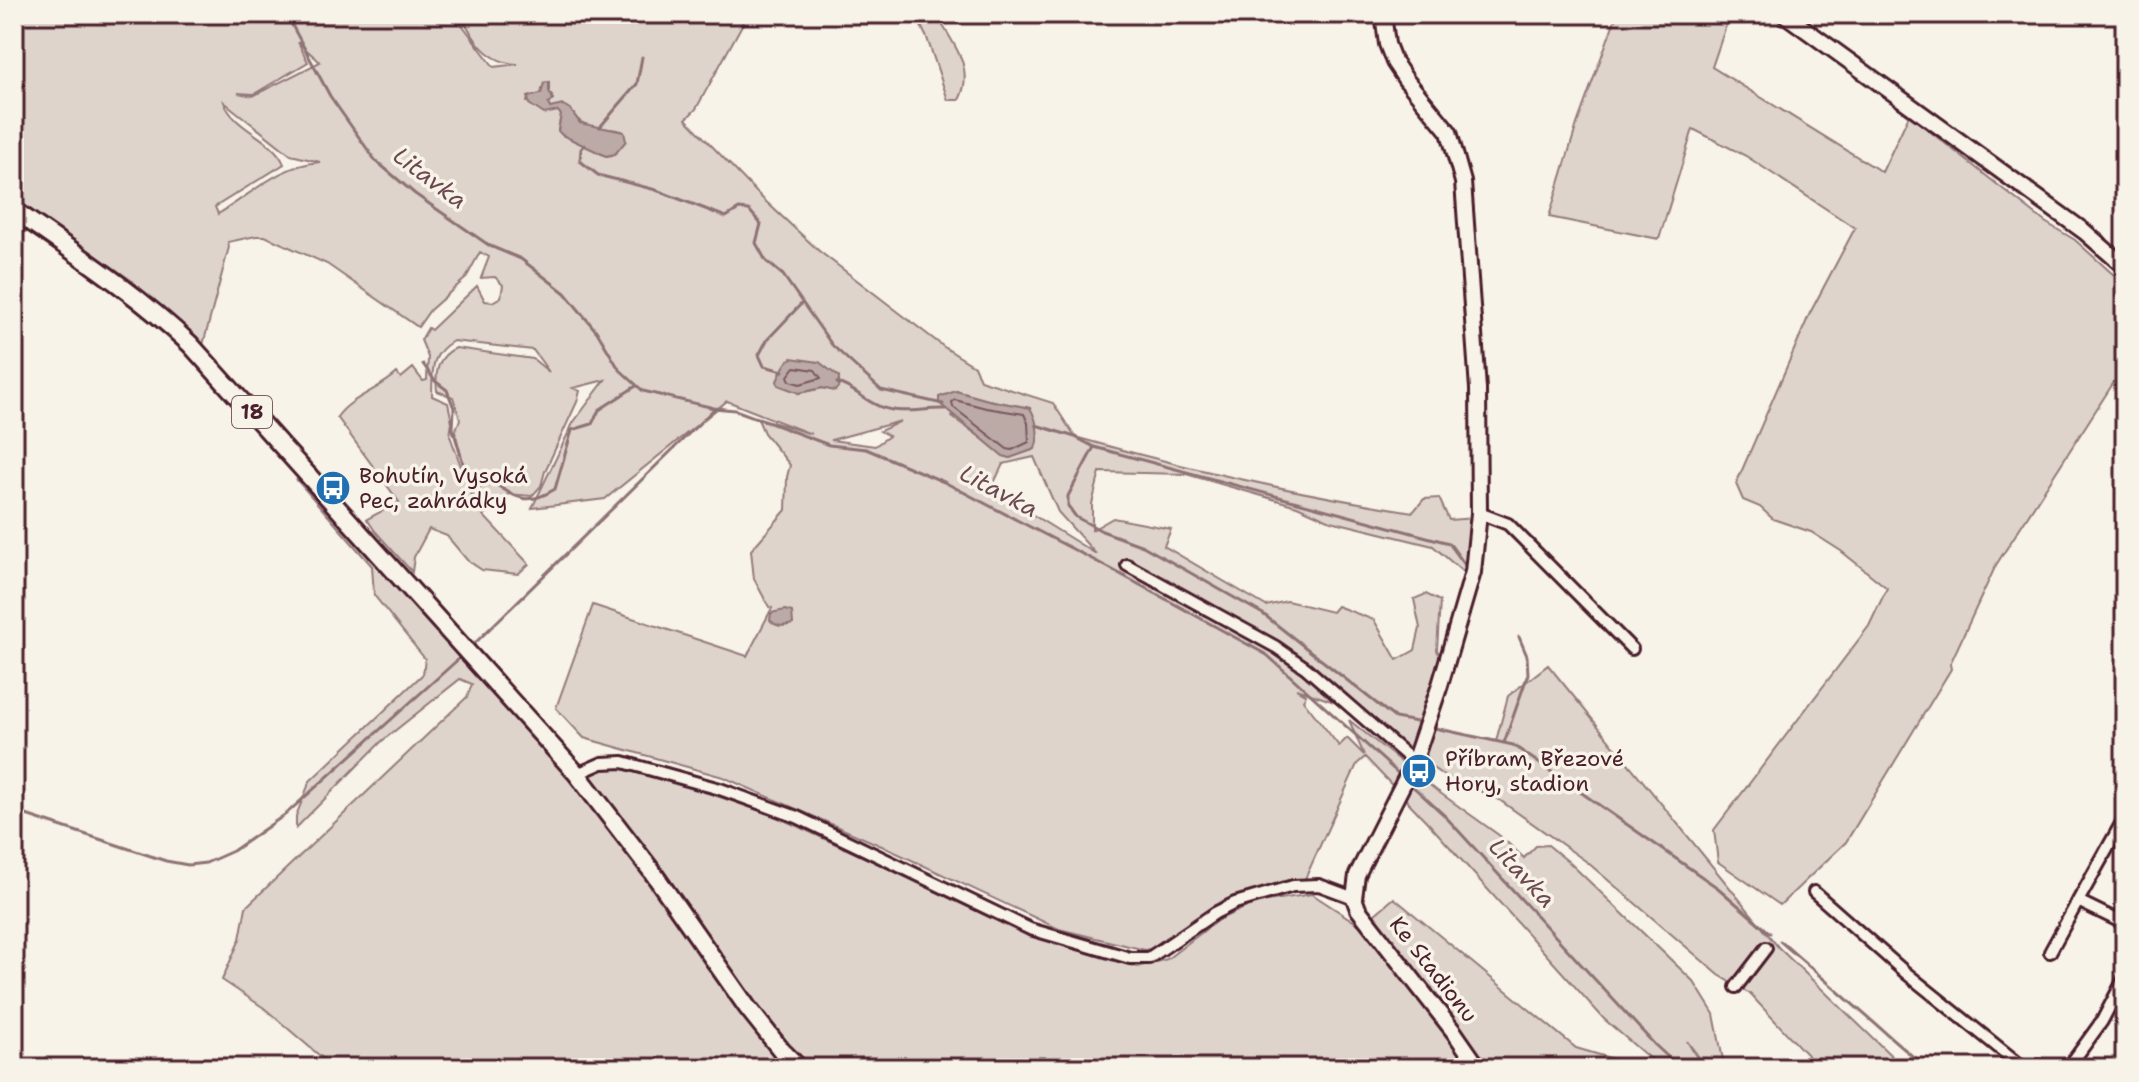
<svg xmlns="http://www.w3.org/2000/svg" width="2139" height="1082" viewBox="0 0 2139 1082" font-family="'Shantell Sans',sans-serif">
	<rect width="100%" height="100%" fill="#f7f3e8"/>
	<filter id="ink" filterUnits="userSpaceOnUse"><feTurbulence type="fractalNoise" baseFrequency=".0125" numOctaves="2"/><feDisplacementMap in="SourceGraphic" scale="16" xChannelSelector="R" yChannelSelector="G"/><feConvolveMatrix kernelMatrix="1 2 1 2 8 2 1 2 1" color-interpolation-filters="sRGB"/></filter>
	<g filter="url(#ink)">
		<path fill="#ded4cc" stroke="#947a7c" stroke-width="2" fill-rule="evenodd" d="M14 14H454L494 67 518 64C488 63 473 40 461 14H748L696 109 686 119 761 197 819 251 944 347 974 366 980 380 1053 403 1075 437C1188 469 1297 494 1413 512L1424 499 1439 498 1449 520 1475 518 1479 565 1463 572 1433 546 1331 521 1297 506 1186 474 1100 472 1092 504V530L1113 518 1171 529 1164 546 1266 606 1287 601 1332 612 1337 606 1374 620 1397 660 1415 650 1420 628 1414 599 1426 594 1440 601 1437 650 1445 668 1416 754 1355 709 1296 689 1306 695 1303 700 1339 746 1347 738 1364 755 1349 720 1436 790 1500 836 1524 858 1536 846 1548 845 1570 863 1694 982 1714 1014 1723 1060 1718 1068H1707L1687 1041 1703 1068H1671L1649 1058 1604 1019 1430 825 1365 757 1357 764 1305 879C1274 886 1244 893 1215 909 1192 921 1171 944 1145 950L1059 929 884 847 723 777 584 738 556 708 593 605 747 656 772 608 769 607 754 579 751 550 786 510 787 477 790 465 764 433 757 417 811 434 727 401 605 499 532 508 573 423 605 380 573 388 580 391 577 402 545 471 541 486 532 496 508 494 497 510 482 514 529 564 518 574 482 570 467 560 447 536 429 529 414 557 412 572 375 531 367 519 399 502 337 417C351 397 379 390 397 373L401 378 413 368 423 381 427 380 428 357 421 340 428 328 431 330 477 286 485 301 492 302 501 297 503 285 495 277 481 278 489 257 480 252 466 278 430 310 418 327 327 264 265 236H256L228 242 229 247 203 345 131 280 14 199ZM298 42 320 62 253 96 238 93 254 94 308 62ZM544 83 553 98 548 104 550 108 573 113C581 130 604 127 622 131L612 156H606L562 135 558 130 561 115 558 111 527 102 528 97 541 94ZM224 102 291 155 320 162C279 165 252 194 218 214L215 207 284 164C274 138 234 130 224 102ZM453 341 533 350 549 372 533 359 456 348C437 356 435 373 437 391L453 397 460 419 455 432 468 482 482 514 477 510 450 436 452 422 448 403 432 396C433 371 429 355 453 341ZM819 362 827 369 835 391 823 388 799 393ZM956 391 988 400 1030 408 1035 449 1010 458 952 417ZM901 421 880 431 889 436 875 446 831 440ZM1034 457 1058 512 1096 554 991 489 1003 464Z
			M915 14H936C952 43 976 67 959 100H948L927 38Z
			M1617 14H1730L1712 67 1882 172 1909 115 2045 222 2075 240 2125 285V365L1996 565 1950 664 1951 669 1846 842 1780 905 1718 862 1714 830 1869 626 1887 588 1841 551 1811 532 1773 519 1760 507 1743 500 1736 484 1810 313 1855 228 1746 156 1693 129 1659 239 1549 217 1577 124Z
			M296 479 344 525 572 776 790 1068H334L264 1008 222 980 240 939 246 907 467 697 472 684 460 679 382 741 296 828V816L310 781 423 674 425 659 374 595 372 566Z
			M1548 665 1779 948 1904 1068H1819L1750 994 1719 975 1587 862 1498 799 1443 775 1418 758 1428 727 1496 741 1508 696Z
			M614 764 634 768 773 815 1037 937 1137 967 1167 959 1218 920 1255 903 1312 894 1361 926 1394 898 1576 1048 1644 1068H1490L1485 1059 1472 1068H808C747 1012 710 936 662 869 639 838 613 808 589 778L595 769Z"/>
		<path fill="#bcaaa7" stroke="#8e7275" stroke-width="2" d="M549 82V91L553 99 548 104 550 108 563 105 570 109 580 123 624 132 626 141 615 154 606 156 562 135 558 131 561 115 558 111 544 114 529 104 528 97 541 94 544 83Z
			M791 358 819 362 839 377V386L835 391 822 388 799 393 778 385 777 381C781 373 783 364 791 358Z
			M956 391 988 400 1030 408C1037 419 1040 436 1035 449L1010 458 1003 456 939 403V397Z
			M785 610 792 612 793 624C784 626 777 628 770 620L771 613Z"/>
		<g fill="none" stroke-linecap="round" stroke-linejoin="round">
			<path stroke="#78575d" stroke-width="2" d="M795 367 815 370 821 378 800 384 790 381 788 376Z
				M955 400 986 408 1024 414 1028 423 1029 442 1012 450 1007 449 953 407 952 402Z"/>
			<path stroke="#8e7275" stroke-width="3" d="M286 14 330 96 375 160 415 194 490 246 521 259 565 293 597 332 619 369 643 391 714 408 735 410 829 445 866 449 944 482 1111 569 1267 655 1400 775
				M600 127 637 84 642 57
				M585 145 581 149 580 161 598 175 656 190 726 217 739 209 749 210 761 224 756 243 766 261 783 275 832 345 881 390 943 404
				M423 364 435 381 447 390 454 408 453 429 469 484 477 487 494 483C518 499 528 506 555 489L572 430 592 424 599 410 636 386
				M783 371 764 366 759 355 767 340 802 303
				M837 383C855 388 864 401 881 407 903 415 924 408 945 409
				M1036 425 1075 437 1094 447 1068 496V506L1076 517 1102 531 1143 546 1263 614 1395 718 1417 722
				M1094 447 1449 543 1468 569
				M471 647 714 409
				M1435 728 1513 745 1718 888 1770 933
				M1504 743 1528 674 1527 656 1519 637
				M1409 783 1444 815 1655 1045 1680 1068
				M14 811 166 861 188 865 206 863 233 851 286 814 463 655
				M1780 941 1926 1068"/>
			<defs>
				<path id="street" d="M1479 513 1508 524 1632 649
					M1127 565 1276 647 1306 668 1414 762
					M577 774 602 763 623 762 720 789 797 817 1030 929 1130 958H1149L1215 913 1235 903 1293 886 1319 885 1354 898
					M2125 817 2078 901 2125 924
					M1814 892 1906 973 2024 1068
					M2050 952 2078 901
					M1736 987 1766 948
					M2068 1068 2102 1021 2125 977"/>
				<path id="secondary" d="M1383 14 1387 44 1394 62 1406 80 1449 132 1463 182 1478 389 1479 513 1473 572 1440 685 1414 762 1357 875 1354 898 1358 909 1454 1032 1479 1068
					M1784 14 2085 232 2125 267"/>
				<path id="primary" d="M14 210C75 253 136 293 190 344L577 774 651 870 747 1007 782 1051 799 1068"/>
			</defs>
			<use href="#street" stroke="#4a1f2b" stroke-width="16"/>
			<use href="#secondary" stroke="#4a1f2b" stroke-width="20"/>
			<use href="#primary" stroke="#4a1f2b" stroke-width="22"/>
			<use href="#street" stroke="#f7f3e8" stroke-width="10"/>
			<use href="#secondary" stroke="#f7f3e8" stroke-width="14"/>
			<use href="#primary" stroke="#f7f3e8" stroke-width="16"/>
		</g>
	</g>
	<defs>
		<symbol id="bus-disc" viewBox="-11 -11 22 22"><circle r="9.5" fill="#1f6fb2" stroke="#f7f3e8"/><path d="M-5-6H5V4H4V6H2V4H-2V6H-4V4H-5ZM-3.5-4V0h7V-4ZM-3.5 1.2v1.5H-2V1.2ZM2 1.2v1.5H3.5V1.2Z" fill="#fff"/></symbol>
	</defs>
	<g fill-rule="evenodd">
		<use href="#bus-disc" x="313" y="468" width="40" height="40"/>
		<use href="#bus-disc" x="1399" y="751" width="40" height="40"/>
	</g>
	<g text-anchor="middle" stroke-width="7" stroke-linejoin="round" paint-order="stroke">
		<rect fill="#f7f3e8" stroke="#7e5f64" stroke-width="2" x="232" y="396" width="40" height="32" rx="6"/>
		<g font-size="20" font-weight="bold" fill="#4a1f2b">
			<text x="252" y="419">18</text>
		</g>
		<g font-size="22" fill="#4a1f2b" stroke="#f7f3e8" text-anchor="start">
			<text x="359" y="483">Bohutín, Vysoká<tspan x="359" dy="25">Pec, zahrádky</tspan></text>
			<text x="1445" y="766">Příbram, Březové<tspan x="1445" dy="25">Hory, stadion</tspan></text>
		</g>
		<g font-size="22" fill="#4a1f2b" stroke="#f7f3e8">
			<text transform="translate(1434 969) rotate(52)" y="8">Ke Stadionu</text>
		</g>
		<g font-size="24" font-style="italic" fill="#6c4950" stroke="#f7f3e8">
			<text transform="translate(430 178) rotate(37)" y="8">Litavka</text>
			<text transform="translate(999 491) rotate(28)" y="8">Litavka</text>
			<text transform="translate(1522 873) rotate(47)" y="8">Litavka</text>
		</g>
	</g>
	<rect width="2139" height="1082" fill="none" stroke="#f7f3e8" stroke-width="48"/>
	<rect x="24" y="24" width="2091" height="1034" fill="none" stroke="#4a1f2b" stroke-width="3" filter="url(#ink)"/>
</svg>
